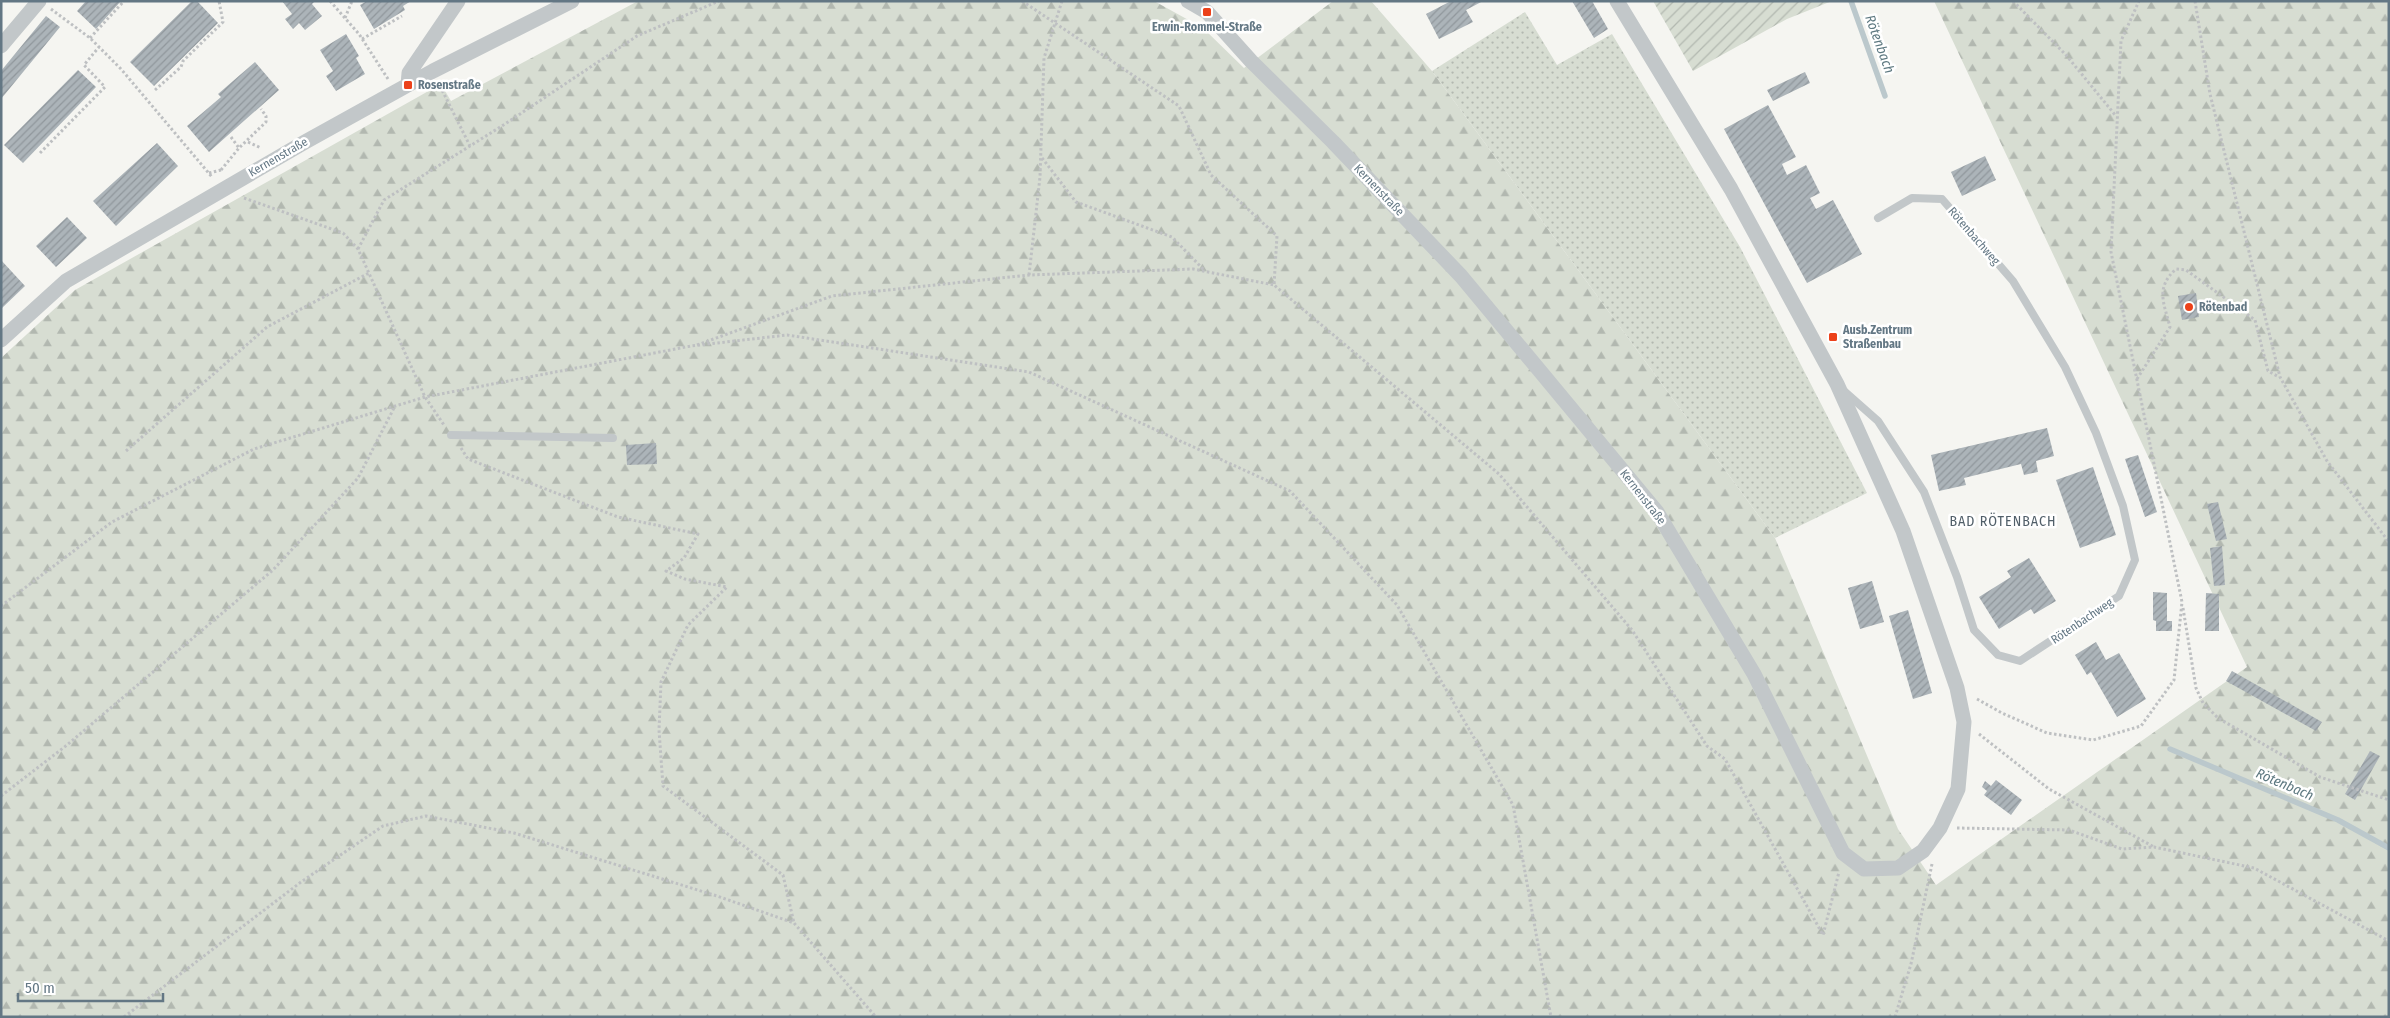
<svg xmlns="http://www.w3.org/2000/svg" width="2390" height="1018" viewBox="0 0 2390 1018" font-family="'Fira Sans Condensed',sans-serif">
	<defs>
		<pattern id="grass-dots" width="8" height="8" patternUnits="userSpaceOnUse" patternTransform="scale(1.25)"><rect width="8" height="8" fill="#d7ddd2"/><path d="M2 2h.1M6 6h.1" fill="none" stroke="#b2b8b0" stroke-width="1.8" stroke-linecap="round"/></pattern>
		<pattern id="forest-firs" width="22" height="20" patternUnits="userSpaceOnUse" patternTransform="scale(1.25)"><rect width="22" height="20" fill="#d7ddd2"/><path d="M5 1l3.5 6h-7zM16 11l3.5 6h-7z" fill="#b2b8b0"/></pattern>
		<pattern id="garden-furrows" width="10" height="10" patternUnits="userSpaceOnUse" patternTransform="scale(1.25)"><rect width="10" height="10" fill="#d7ddd2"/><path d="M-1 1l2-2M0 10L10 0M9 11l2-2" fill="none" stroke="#b2b8b0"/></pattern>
		<pattern id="building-hatch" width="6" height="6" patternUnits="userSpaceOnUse" patternTransform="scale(1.25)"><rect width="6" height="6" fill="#acb4b9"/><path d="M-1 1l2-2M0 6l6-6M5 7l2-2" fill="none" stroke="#90979c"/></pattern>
	</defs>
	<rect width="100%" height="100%" fill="#f5f5f1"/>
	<path fill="url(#grass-dots)" d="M1525 12 1557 65 1612 34 1740 247 1867 493 1775 538 1432 71Z"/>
	<path fill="url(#forest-firs)" d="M638 1H1154L1203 28 1244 68 1333 1H1371L1432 71 1775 538 1898 829 1936 885 2247 667 1934 1H2389V1017H1V358L75 290 441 84 451 101Z"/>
	<path fill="url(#garden-furrows)" d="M1653 1H1832L1787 19 1693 71Z"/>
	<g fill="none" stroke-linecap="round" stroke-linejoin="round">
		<path stroke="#bbc8cc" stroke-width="5.5" d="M1851 1 1885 96
			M2170 749 2338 820 2389 848"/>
	</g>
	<path fill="url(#building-hatch)" d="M86 1H121L96 29 77 11Z
		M192 1H197L218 23 154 86 130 62Z
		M282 1H315L312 4 322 16 305 30 299 23 293 29 285 19 292 14Z
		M367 1H411L403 6 405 10 374 29 360 5Z
		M1451 1H1483L1466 10 1473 22 1439 39 1426 14Z
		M1572 1H1592L1608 29 1594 38Z
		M46 16 60 27 1 99V71Z
		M346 34 359 56 356 58 365 74 336 91 326 76 333 71 320 50Z
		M255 62 279 90 209 152 187 126 221 97 218 94Z
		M78 70 96 87 23 163 4 145Z
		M1805 72 1810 83 1773 101 1767 90Z
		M1768 105 1796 157 1782 164 1787 175 1806 165 1820 193 1810 198 1816 209 1833 200 1862 254 1807 283 1724 129Z
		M157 143 178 166 116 226 93 201Z
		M1985 156 1996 180 1962 196 1951 172Z
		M67 217 87 238 56 267 36 246Z
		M1 260 25 286 1 309Z
		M2196 293 2199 317 2182 320 2178 296Z
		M2047 428 2054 456 2036 461 2038 472 2024 475 2021 464 1964 478 1966 485 1939 491 1931 455Z
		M656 443 657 464 627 465 626 445Z
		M2138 455 2157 512 2145 517 2125 459Z
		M2093 467 2116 535 2080 548 2056 480Z
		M2218 502 2227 539 2216 541 2207 504Z
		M2222 546 2225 585 2214 586 2210 548Z
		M2029 558 2056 601 2034 614 2031 609 1999 629 1979 597 2011 577 2007 571Z
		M1872 581 1884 622 1860 629 1848 588Z
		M2153 592 2167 593V621H2172V631H2156V621L2153 620Z
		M2206 593 2219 594V631H2205Z
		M1908 610 1932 693 1913 699 1889 616Z
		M2096 642 2106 660 2119 653 2146 699 2117 717 2091 672 2087 675 2075 655Z
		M2232 671 2322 722 2316 731 2226 681Z
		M2370 751 2380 756 2355 800 2345 794Z
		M1996 780 2022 800 2011 815 1984 795 1987 791 1982 787 1985 781 1991 786Z"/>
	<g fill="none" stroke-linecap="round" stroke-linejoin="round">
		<path stroke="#bec0c2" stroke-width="3" stroke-dasharray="2.5 2.5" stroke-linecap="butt" d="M330 1 359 34 388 79
			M1022 1 1179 106 1211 175 1277 236 1274 285 1499 474 1632 630 1707 746 1725 759 1823 935 1839 872
			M2013 1 2066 55 2116 116
			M2195 1 2210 94 2280 377 2327 461 2389 542
			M51 9 90 38 121 69 212 177
			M345 18 352 1
			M90 38 124 1
			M362 39 402 16
			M440 86 470 146
			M155 90 181 67 183 61 223 22 219 1
			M231 137 239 148 266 122V116L261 109
			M248 142 261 148
			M40 153 105 87 84 65 99 47
			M1042 158 1076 202 1172 237 1205 271
			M221 170 239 148
			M209 173 221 170
			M244 198 343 233 358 249 425 397 444 425
			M358 249 384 200 505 124 637 36 719 1
			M1029 275 1040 177 1044 58 1062 1
			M697 345 832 296 1029 275 1193 269 1274 285
			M2137 379 2170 327C2164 303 2155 288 2176 269L2186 270 2255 320 2268 371 2279 377
			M461 448 468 459 618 517 698 534 684 558 666 571 685 579 727 587 688 625 661 682 659 730 663 786 783 875 794 923
			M126 451 267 327 369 273
			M1 606 112 522 254 449 425 397 691 346 787 335 1029 372 1290 491 1397 605 1513 805 1551 1017
			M2183 608 2196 688 2203 703 2218 718 2320 777 2389 800
			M1977 699 2002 713 2047 733 2093 740 2141 726 2174 680 2182 602 2111 252 2121 41 2139 1
			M1979 734 2049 789 2154 847
			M1 796 67 745 273 570 358 478 395 406
			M1957 828 2069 830 2122 849 2154 847 2254 868 2389 941
			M124 1017 301 882 383 826 426 816 514 833 717 896 794 923 876 1017
			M1895 1017 1911 964 1932 864"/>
		<path stroke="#c2c7c9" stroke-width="8" d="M1844 391 1878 421 1924 492 1957 577 1974 630 1998 655 2020 661 2119 596 2135 560 2123 506 2096 433 2065 367 2013 281 1942 199 1912 198 1878 218
			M451 435 613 438"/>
		<path stroke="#c2c7c9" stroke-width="15" d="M1188 1 1207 12 1251 61 1333 142 1461 276 1657 512 1754 674 1843 853 1864 869 1898 868 1923 851 1940 828 1958 789 1964 722 1957 688 1903 531 1837 384 1731 189 1617 1
			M1 46 39 1
			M408 85 409 73 458 1
			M1 340 66 281 305 142 433 71 572 1"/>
	</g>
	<g fill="#ec411a" stroke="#fff" stroke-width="2">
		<rect x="1202" y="7" width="10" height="10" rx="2.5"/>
		<rect x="403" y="80" width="10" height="10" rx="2.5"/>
		<circle cx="2189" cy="307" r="5"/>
		<rect x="1828" y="332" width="10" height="10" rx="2.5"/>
	</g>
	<g text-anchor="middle" stroke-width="5" stroke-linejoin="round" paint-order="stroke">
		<g font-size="12" font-weight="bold" fill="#637784" stroke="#fff" text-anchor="start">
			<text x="1207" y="31" text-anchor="middle">Erwin-Rommel-Straße</text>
			<text x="418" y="89">Rosenstraße</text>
			<text x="2199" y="311">Rötenbad</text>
			<text x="1843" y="334">Ausb.Zentrum<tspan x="1843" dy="14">Straßenbau</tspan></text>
		</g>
		<g font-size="12" fill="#637784" stroke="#fff">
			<text transform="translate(278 157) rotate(-30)" y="4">Kernenstraße</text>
			<text transform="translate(1379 190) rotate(46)" y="4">Kernenstraße</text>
			<text transform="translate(1974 236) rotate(49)" y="4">Rötenbachweg</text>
			<text transform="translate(1643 497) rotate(52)" y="4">Kernenstraße</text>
			<text transform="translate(2082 621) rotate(-34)" y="4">Rötenbachweg</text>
		</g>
		<g font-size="14" font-style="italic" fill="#5e7981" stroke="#fff">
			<text transform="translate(1880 44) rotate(70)" y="5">Rötenbach</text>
			<text transform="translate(2285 784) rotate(23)" y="5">Rötenbach</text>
		</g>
		<g font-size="14" letter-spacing="1" fill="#515f69" stroke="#fff">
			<text x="2003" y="526">BAD RÖTENBACH</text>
		</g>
	</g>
	<rect width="2390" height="1018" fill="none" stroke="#637784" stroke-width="5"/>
	<path d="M18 993v8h145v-8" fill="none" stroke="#637784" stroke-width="2.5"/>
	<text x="25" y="993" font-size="15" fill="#637784" stroke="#ffffff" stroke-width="4" paint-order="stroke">50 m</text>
</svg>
